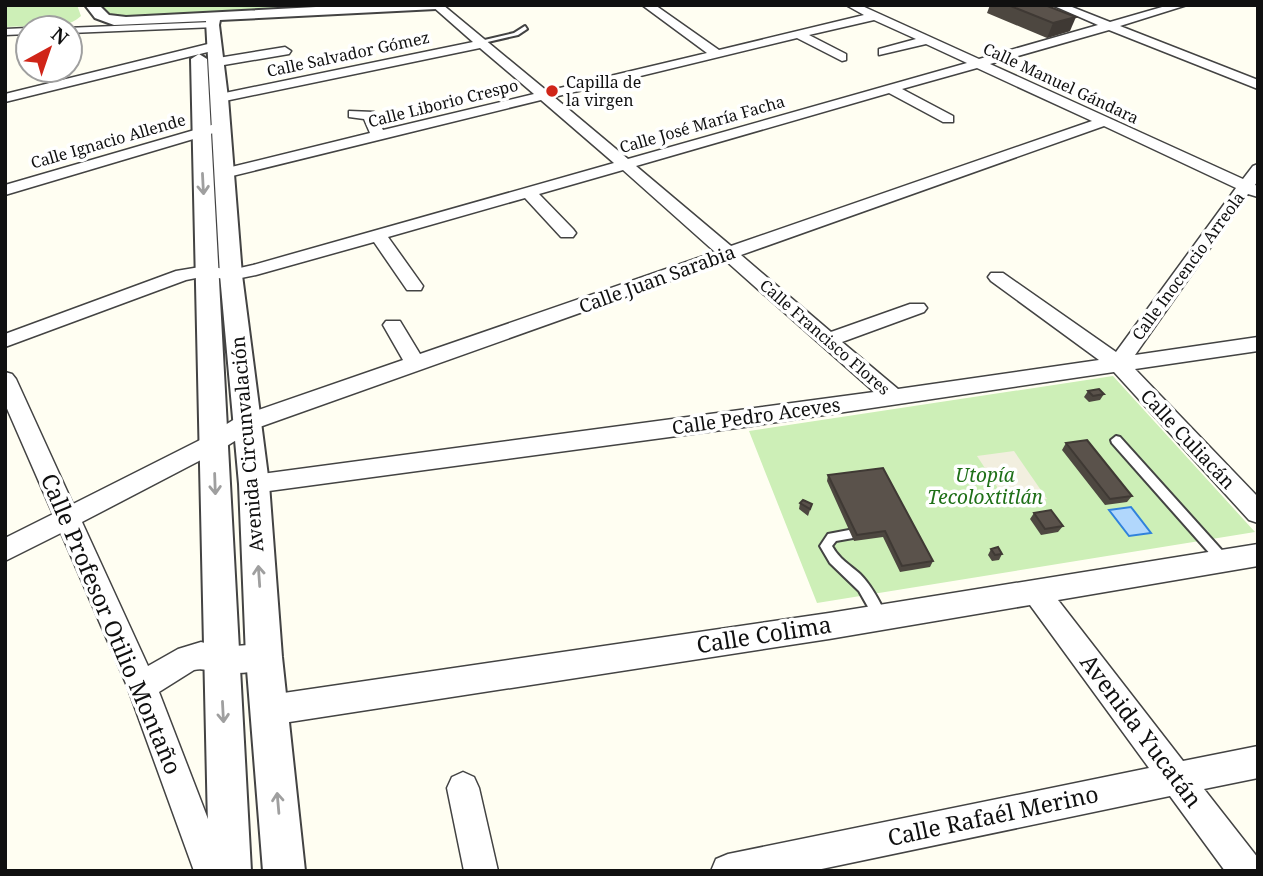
<svg xmlns="http://www.w3.org/2000/svg" width="1263" height="876" viewBox="0 0 1263 876" font-family="'Noto Serif',serif">
	<rect width="100%" height="100%" fill="#fffef2"/>
	<path fill="#cdefb7" d="M5 5H77L81 16C61 34 29 24 5 27Z
		M98 5H366L107 17Z
		M1113 376 1255 532 817 603 749 431Z"/>
	<path fill="#f2efdf" d="M1014 451 1047 499 1009 505 977 456Z"/>
	<path fill="#b1d7fc" stroke="#3082dc" stroke-width="2" d="M1131 507 1151 533 1129 536 1109 510Z"/>
	<g fill="none" stroke-linecap="round" stroke-linejoin="round">
		<defs>
			<path id="service" d="M525 26 527 29 518 35 479 44 476 42 514 33Z
				M1116 436 1120 437 1228 557 1230 561 1228 565 1224 566 1220 565 1112 443 1111 440Z
				M849 530 853 532 855 535 853 538 836 541 832 546C839 559 850 565 860 574 872 586 880 602 887 617L886 621 881 623 876 621 859 591 830 563 820 546 828 534Z"/>
			<path id="minor" d="M431 5H443L547 91 707 53 642 5H655L719 50 864 15 846 5H860L979 59 1098 25 1052 5H1067L1110 22 1169 5H1187L1120 26 1258 80V89L1109 30 990 64 1243 179 1253 166 1258 164V180L1255 185 1258 186V197L1248 194 1135 355 1258 337V351L1135 369 1258 497V523L1249 520 1114 372 744 427 254 493 246 491 242 484 246 477 254 475 874 392 726 261 254 429 222 449 82 522 148 666 178 649 201 642 220 647 264 644 274 648 278 657 274 666C259 672 239 674 223 673 212 673 205 667 194 670L159 692 228 871H194L127 686 61 533 5 561V538L53 514 5 404V372L12 374 16 379 73 504 206 437 238 417 403 360 383 325 386 321H400L420 354 715 252 623 170 539 194 573 229 576 233 573 237H561L525 198 388 237 423 286 421 290H407L374 242 256 275 231 280 206 276 186 280 5 347V334L176 271 206 266 231 270 253 265 614 163 541 100 224 178 219 176 216 173 219 170 370 133 364 119 349 117V111L374 112 383 130 534 94 480 48 220 102 213 98 220 94 473 42ZM874 20 916 39 879 49V55L926 44 967 63 628 159 554 97 797 38 842 61 846 60V54L809 35ZM977 68 1092 121 731 246 636 166 889 93 943 122H953V116L902 89ZM1104 126 1236 188 1116 352 1003 273H991L988 277 991 281 1099 360 898 389 842 342 924 312 927 308 924 304H910L831 332 741 255Z
				M212 22 218 25 216 27 70 33V28H66Z
				M28 28V34L5 35V29Z
				M216 42 220 43V49L5 102V94Z
				M285 47 291 51 289 54 218 66 212 62 218 58Z
				M222 122 229 126 227 129 5 195V185Z
				M1258 544V566L1058 600 1183 761 1258 746V778L1204 789 1258 858V871H1225L1170 796 812 871H711L716 859 728 854 1149 768 1030 605 829 639 270 725 259 720 255 710 259 700 270 695 829 613Z
				M463 772 474 777 479 788 498 871H464L447 788 452 777Z"/>
			<path id="tertiary" d="M85 5H99L109 15 126 17 354 5H443L436 9 220 20 219 25 228 98 242 275 269 484 282 657 305 871H263L246 657 239 484 220 275 206 21 114 25 95 18Z
				M199 54 207 59 251 871H209L191 59Z"/>
		</defs>
		<use href="#service" stroke="#434343" stroke-width="4"/>
		<use href="#minor" stroke="#434343" stroke-width="3"/>
		<use href="#tertiary" stroke="#434343" stroke-width="4"/>
		<use href="#service" fill="#fff" fill-rule="evenodd"/>
		<use href="#minor" fill="#fff" fill-rule="evenodd"/>
		<use href="#tertiary" fill="#fff" fill-rule="evenodd"/>
	</g>
	<path fill="#4d4740" d="M990 5H1045L1070 31 1047 38 987 13Z
		M1088 391 1104 394 1100 400 1089 402 1084 397Z
		M1066 443 1132 496 1127 502 1105 505 1062 450Z
		M828 475 933 561 930 567 900 572 883 537 854 541 827 481Z
		M800 503 812 504 808 516 799 509Z
		M1034 513 1063 526 1058 532 1041 535 1030 519Z
		M991 549 1002 554 999 560 992 561 988 555Z"/>
	<path fill="#3f3934" d="M1076 17 1070 31 1047 38 1053 23Z"/>
	<path fill="#5a524b" stroke="#3f3934" stroke-width="2" d="M1008 5H1045L1076 17 1053 23Z
		M1099 389 1104 394 1093 396 1088 391Z
		M1087 440 1132 496 1110 499 1066 443Z
		M883 468 933 561 902 566 885 531 857 535 828 475Z
		M803 500 812 504 810 509 800 503Z
		M1051 510 1063 526 1045 529 1034 513Z
		M998 547 1002 554 995 555 991 549Z"/>
	<defs><path id="oneway-shaft" d="M-6 0H5M1.5-3L5.5 0L1.5 3" fill="none" stroke-width="1.6" stroke-linecap="round" stroke-linejoin="round" transform="scale(1.75)"/></defs>
	<g stroke="#9f9f9f">
		<use href="#oneway-shaft" transform="translate(203 184) rotate(87)"/>
		<use href="#oneway-shaft" transform="translate(215 484) rotate(88)"/>
		<use href="#oneway-shaft" transform="translate(259 576) rotate(-94)"/>
		<use href="#oneway-shaft" transform="translate(223 712) rotate(87)"/>
		<use href="#oneway-shaft" transform="translate(278 803) rotate(-95)"/>
	</g>
	<circle fill="#d02518" stroke="#fff" stroke-width="2.5" cx="552" cy="91" r="7"/>
	<g text-anchor="middle" stroke-width="7" stroke-linejoin="round" paint-order="stroke">
		<g font-size="16" fill="#101010" stroke="#fff">
			<text transform="translate(348 54) rotate(-12)" y="6">Calle Salvador Gómez</text>
			<text transform="translate(1061 83) rotate(25)" y="6">Calle Manuel Gándara</text>
			<text transform="translate(443 103) rotate(-14)" y="6">Calle Liborio Crespo</text>
			<text transform="translate(702 124) rotate(-16)" y="6">Calle José María Facha</text>
			<text transform="translate(108 141) rotate(-16)" y="6">Calle Ignacio Allende</text>
			<text transform="translate(1188 266) rotate(-54)" y="6">Calle Inocencio Arreola</text>
			<text transform="translate(825 337) rotate(41)" y="6">Calle Francisco Flores</text>
		</g>
		<g font-size="16" fill="#101010" stroke="#fff" text-anchor="start">
			<text x="566" y="88">Capilla de<tspan x="566" dy="18">la virgen</tspan></text>
		</g>
		<g font-size="19" fill="#101010" stroke="#fff">
			<text transform="translate(657 279) rotate(-20)" y="7">Calle Juan Sarabia</text>
			<text transform="translate(756 416) rotate(-8)" y="7">Calle Pedro Aceves</text>
			<text transform="translate(1188 439) rotate(47)" y="7">Calle Culiacán</text>
			<text transform="translate(247 444) rotate(-95)" y="7">Avenida Circunvalación</text>
		</g>
		<g font-size="19" font-style="italic" fill="#1f7018" stroke="#fff">
			<text x="985" y="482">Utopía<tspan x="985" dy="22">Tecoloxtitlán</tspan></text>
		</g>
		<g font-size="23" fill="#101010" stroke="#fff">
			<text transform="translate(111 624) rotate(67)" y="8">Calle Profesor Otilio Montaño</text>
			<text transform="translate(764 635) rotate(-9)" y="8">Calle Colima</text>
			<text transform="translate(1141 731) rotate(53)" y="8">Avenida Yucatán</text>
			<text transform="translate(993 816) rotate(-12)" y="8">Calle Rafaél Merino</text>
		</g>
	</g>
	<rect width="1263" height="876" fill="none" stroke="#101010" stroke-width="14"/>
	<g transform="translate(49 49) rotate(40)"><circle r="33" fill="#ffffff" stroke="#9f9f9f" stroke-width="2"/>
	<path d="M0-5L12 26L0 18L-12 26Z" fill="#d02518"/>
	<text y="-10" font-size="19" font-weight="bold" text-anchor="middle" fill="#101010">N</text>
	</g>
</svg>
